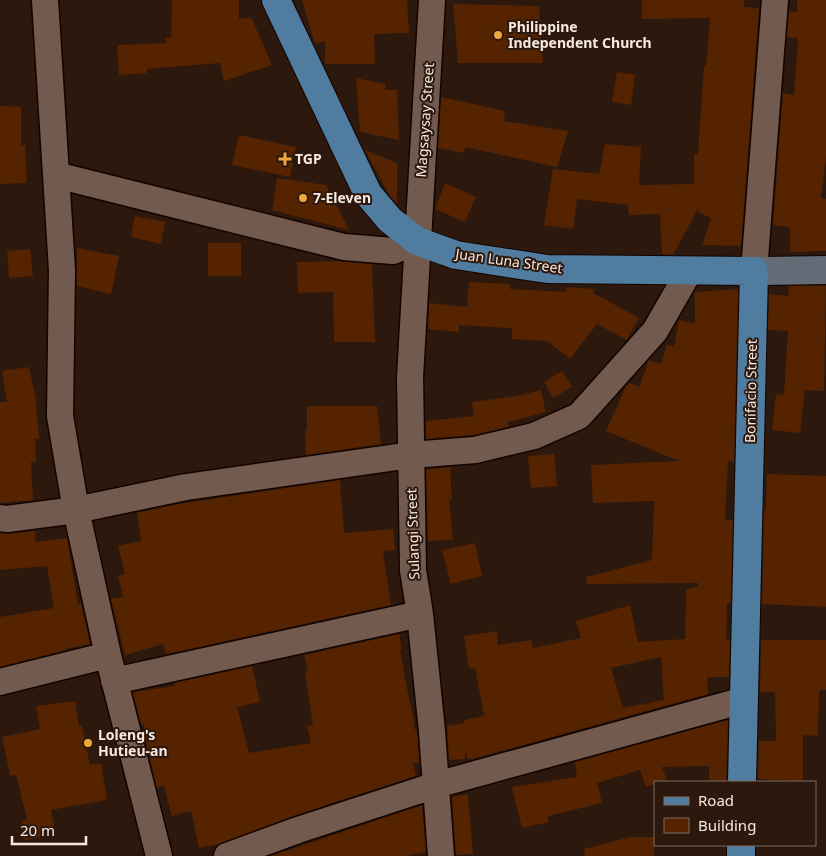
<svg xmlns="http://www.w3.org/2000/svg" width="826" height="856" viewBox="0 0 826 856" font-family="'Noto Sans',sans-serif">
	<rect width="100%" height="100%" fill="#2c180d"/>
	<path fill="#552300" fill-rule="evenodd" d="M172 0H239V19L251 17 272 65 224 81 220 63 147 69V73L119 75 117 45 166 43 165 38 171 37Z
		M302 0H407L409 33 374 34 375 64H325V41L315 44Z
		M642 0H744V7L759 8 741 246 702 245 711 218 698 212 699 207 673 255 662 254 660 214 629 215 628 205 577 199 573 229 544 225 553 169 599 174 605 144 641 147 639 185 694 184V154H698L704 66H706L710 18 642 19Z
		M797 0H826V157L821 198 826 199V251L790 252V227L773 225 783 93 794 95 798 38 787 37 789 11 797 12Z
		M453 4 539 6 543 63H458Z
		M617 72 635 75 631 105 612 102Z
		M356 78 385 84V90H397L399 140 360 132Z
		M441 97 505 111 504 121 568 131 557 167 465 147 464 153 438 148Z
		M0 106 21 107V146L25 145 27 183 0 184Z
		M239 135 296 147 290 177 232 165Z
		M365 150 397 163V204L388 193Z
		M277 178 326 185 349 230 272 210Z
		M445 183 476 197 465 222 435 209Z
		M135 216 165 222 161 244 131 237Z
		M208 243H241V276H208Z
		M77 248 119 256 111 294 77 286Z
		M30 249 33 276 9 278 7 251Z
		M337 261 372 264 375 342H334L333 292 298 293 297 262Z
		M469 282 510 284V289L566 292V287L594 289 593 293 639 318 627 340 597 324 570 359 547 341 512 339V328L459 325V332L428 329 429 303 467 307Z
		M789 286H826L824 391 805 390 800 433 772 430 776 394 784 395 788 331 768 330 769 294 788 296Z
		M738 289 734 462 728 461 725 520H733L731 603H727L726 640H730L729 677H707L708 694 476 758 468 759 465 751V759L449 760 447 726 465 723 464 720 484 716 475 668 469 669 464 636 497 631 498 645 531 640 533 648 581 638 576 621 630 605 638 642 685 639 686 590 699 586 698 583 587 584 586 577 652 560 654 501 593 503 591 465 679 461 606 431 626 386 629 383 639 387 649 360 661 364 667 344 674 347 679 320 695 323V292ZM661 657 664 700 623 708 611 668Z
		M29 367 36 400 39 439H35L36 462H31L33 500 0 503V402H7L2 371Z
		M562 371 572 387 553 398 544 382Z
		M541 390 546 412 508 422V427L473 435 426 439V421L474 416 472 402 517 396Z
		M307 406H377L381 444 306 455 305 430H307Z
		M554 454 557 486 531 488 528 456Z
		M450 467 452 499H449L453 540 428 541 426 470Z
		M767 474 826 476V607L762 604 764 510H766Z
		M340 480 344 533 393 529 395 550 383 551 391 605 166 654 163 644 125 655 111 599 123 597 118 576 125 574 118 546 141 541 137 513 179 504Z
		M35 531V542L67 538 78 604H81L90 644 65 649 66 650 0 667V617L54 608 47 566 0 570V533L9 534Z
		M475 543 482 576 451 584 442 550Z
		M399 634 402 650H400L410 704H411L415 730H417L419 763H413L416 776 293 816 219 844 199 848 191 811 172 816 164 786 157 788 148 750 143 723 141 724 133 692 175 686 174 683 252 666 260 702 237 707 249 753 311 743 307 726 313 725 305 671H308L304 655Z
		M761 640H826V690L821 689 819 693 818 736 803 735V781L758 779 759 741H776L775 692H760Z
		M75 701 79 726H82L90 765 101 763 107 800 51 810 56 835 25 840 22 820 27 819 16 775 10 776 2 737 40 729 36 706Z
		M728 720 726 782H709V766L662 767 667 780 655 782V784L646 787 640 770 597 783 602 803 548 816 549 822 522 828 512 787 577 777 575 762Z
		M468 794 473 854 456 855 452 797Z
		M422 805 426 852 405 856H271Z
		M630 837H654V856H585L584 849Z"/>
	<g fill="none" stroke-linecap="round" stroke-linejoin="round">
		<defs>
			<path id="street" d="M45 0 62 270 60 416 76 510 108 655 159 856
				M432 0 410 377 413 570 420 614 432 731 441 856
				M56 175 344 247 393 251 417 241
				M754 271 775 0
				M0 518 7 519 76 510 186 487 411 455 475 450 534 436 579 416 655 331 690 270
				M114 681 420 614
				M0 682 108 655
				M227 856 298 830 436 785 744 700"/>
			<path id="secondary" d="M754 271 826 270"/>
			<path id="primary" d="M276 0 368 194 390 220 417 241 456 255 547 269 754 271 742 782
				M741 856V845"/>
		</defs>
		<use href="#street" stroke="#130400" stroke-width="29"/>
		<use href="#secondary" stroke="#130400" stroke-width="30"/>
		<use href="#primary" stroke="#130400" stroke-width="30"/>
		<use href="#street" stroke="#735a4e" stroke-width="26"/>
		<use href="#secondary" stroke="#626b76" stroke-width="28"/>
		<use href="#primary" stroke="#507c9f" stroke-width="28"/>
	</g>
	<g fill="#eda83b" stroke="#2c180d" stroke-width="2">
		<circle cx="498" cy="35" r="5"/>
		<path d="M282.5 151.5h5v5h5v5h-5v5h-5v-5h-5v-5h5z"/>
		<circle cx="303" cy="198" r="5"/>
		<circle cx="88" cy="743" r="5"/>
	</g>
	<g text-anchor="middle" stroke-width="4" stroke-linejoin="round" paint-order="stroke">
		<g font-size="14" font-weight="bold" fill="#f7e9e1" stroke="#2c180d" text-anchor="start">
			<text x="508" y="32">Philippine<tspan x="508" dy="16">Independent Church</tspan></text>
			<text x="295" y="164">TGP</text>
			<text x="313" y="203">7-Eleven</text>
			<text x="98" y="740">Loleng's<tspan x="98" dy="16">Hutieu-an</tspan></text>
		</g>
		<g font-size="14" fill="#f7e9e1" stroke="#2c180d">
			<text transform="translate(425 120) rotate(-86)" y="5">Magsaysay Street</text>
			<text transform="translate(509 261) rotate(8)" y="5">Juan Luna Street</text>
			<text transform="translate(751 391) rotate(-89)" y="5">Bonifacio Street</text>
			<text transform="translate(413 534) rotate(-92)" y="5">Sulangi Street</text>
		</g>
	</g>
	<rect x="654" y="781" width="162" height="65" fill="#2c180d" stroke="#7d6c62"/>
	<rect x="664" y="797" width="25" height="8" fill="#507c9f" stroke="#7d6c62"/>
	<text x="698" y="806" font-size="15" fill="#f7e9e1">Road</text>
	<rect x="664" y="818" width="25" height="15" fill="#552300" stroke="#7d6c62"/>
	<text x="698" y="831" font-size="15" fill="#f7e9e1">Building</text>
	<path d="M12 836v8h74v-8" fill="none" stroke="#f7e9e1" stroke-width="2.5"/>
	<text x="20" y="836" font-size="15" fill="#f7e9e1" stroke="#2c180d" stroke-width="4" paint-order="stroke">20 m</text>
</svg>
